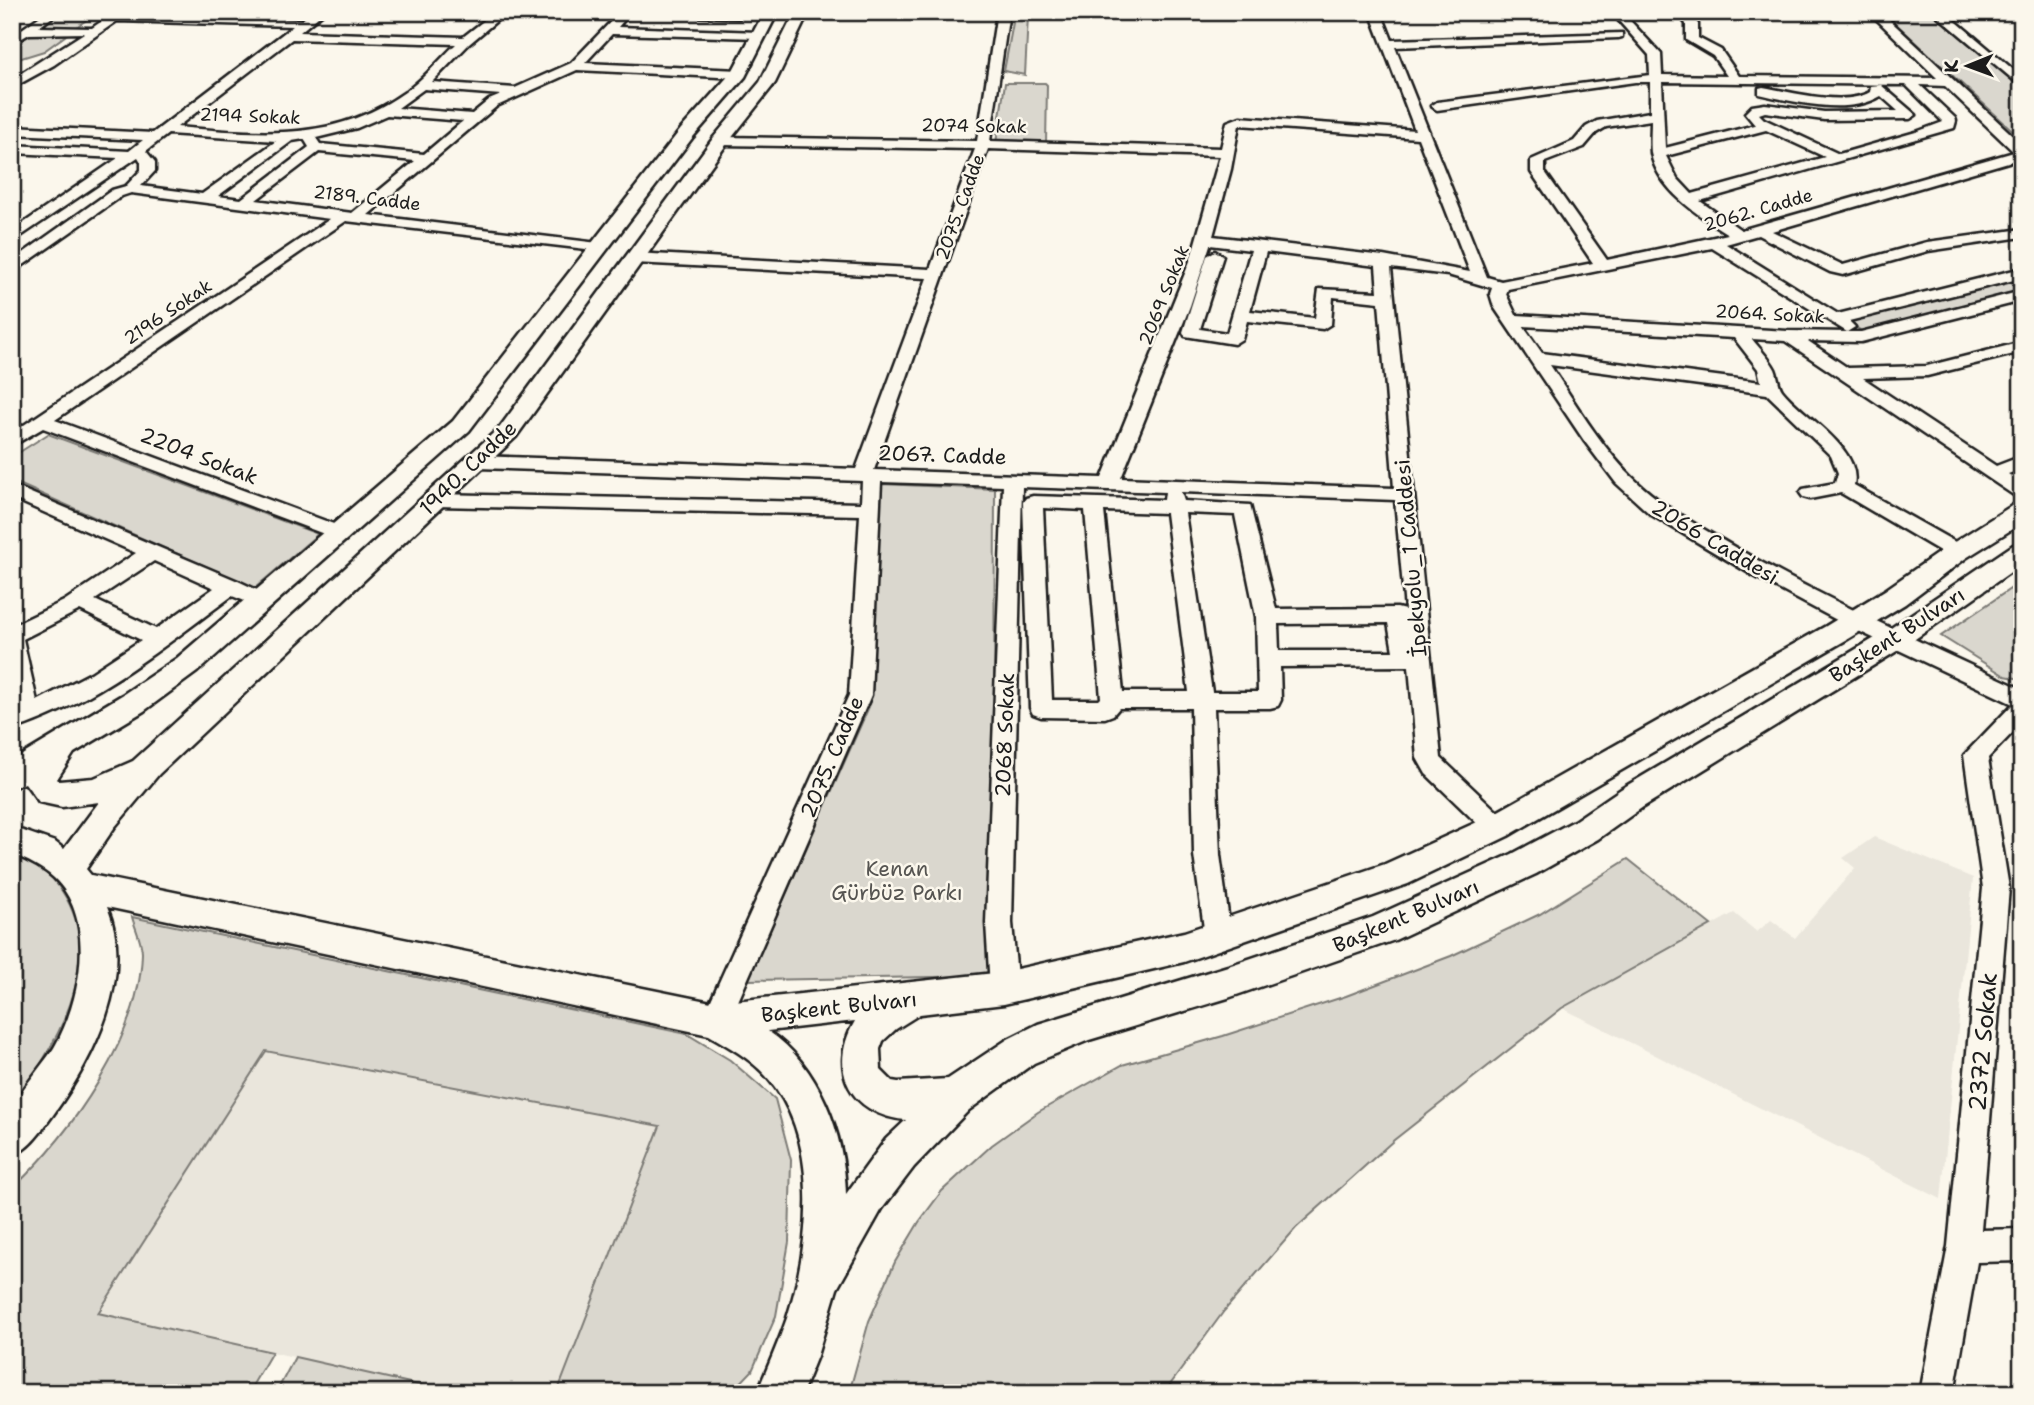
<svg xmlns="http://www.w3.org/2000/svg" width="2034" height="1405" viewBox="0 0 2034 1405" font-family="'Shantell Sans',sans-serif">
	<rect width="100%" height="100%" fill="#fbf7ec"/>
	<filter id="ink" filterUnits="userSpaceOnUse"><feTurbulence type="fractalNoise" baseFrequency=".0143" numOctaves="2"/><feDisplacementMap in="SourceGraphic" scale="14" xChannelSelector="R" yChannelSelector="G"/><feConvolveMatrix kernelMatrix="1 2 1 2 8 2 1 2 1" color-interpolation-filters="sRGB"/></filter>
	<g filter="url(#ink)">
		<path fill="#eae6dc" d="M1874 837 1973 878 1941 1199 1562 1008 1734 913 1757 932 1771 920 1795 938 1855 868 1843 858Z
			M266 1051 661 1126 557 1393H454L98 1313Z"/>
		<path fill="#dad7ce" stroke="#7b7a75" stroke-width="2" d="M58 12H98L76 27 36 28Z
			M1015 12H1042L1041 16H1028L1025 75 1004 71Z
			M1883 12H1937L2022 83V139Z
			M30 33H69L44 51 12 61V44Z
			M1005 83H1045L1047 85 1046 144 996 143Z
			M2022 277V292L2009 293 1863 332 1848 322Z
			M48 434 318 534 255 588 12 481V457Z
			M881 484 995 489 993 976 748 980 871 702Z
			M2022 581V679H2021L2005 676 1941 636Z
			M12 852C32 858 51 874 62 891 109 962 54 1048 12 1107Z
			M1628 859 1711 925 1562 1008 1394 1140 1296 1228 1224 1311 1164 1393H849L869 1321 895 1262 919 1222 942 1191 992 1145 1038 1112 1122 1065 1223 1036 1346 996 1451 956 1540 914Z
			M132 917 687 1034 730 1060 775 1099 791 1160 789 1242 776 1316 752 1371 731 1393H557L660 1126 266 1051 98 1313 272 1352 248 1393H12V1189C71 1134 140 1037 142 953 142 942 135 928 132 917Z
			M295 1357 454 1393H276Z"/>
		<g fill="none" stroke-linecap="round" stroke-linejoin="round">
			<defs>
				<path id="minor" d="M46 12H59L39 27 92 28 115 12H128L126 15 302 20 312 12H324L300 32 463 37 495 12H507L469 44 432 82 515 88 571 63 620 12H631L618 27 759 32 765 35 759 38 612 34 585 63 739 70 745 74 739 78 577 70 497 106 368 215 598 243 606 248 603 251 346 221 55 420 347 529 350 534 347 539 340 540 43 428 12 446V433L330 219 131 193 122 196 12 273V261L112 190 126 186 141 170V162L138 157 12 242V231L118 158 12 153V145L129 151 143 140 12 134V126L153 133 293 26 117 21 54 65 12 88V79L84 33 29 34 12 44V36ZM292 39 456 44C439 60 424 79 405 92 333 143 260 134 177 127ZM424 89 501 95 489 100 472 114 398 108ZM387 115 463 121 424 154 320 144 316 138 357 128ZM168 134 276 141 202 194 141 186 155 171V162L146 151ZM304 139 309 147 241 199 218 196 292 141ZM319 152 415 161 352 213 256 200Z
					M658 12H741L745 15 739 18 663 15Z
					M997 12H1009L990 141 1221 148 1227 122 1240 117 1415 130 1370 12H1381L1392 40 1622 33V37L1618 38 1395 47 1487 277 1501 281 1593 263 1531 172V160L1574 141 1586 127 1597 121 1650 112V82H1635L1437 110 1431 106 1437 102 1650 75 1649 55 1611 12H1622L1661 54 1662 75 1727 76 1713 56 1686 40V24L1677 12H1688L1698 24V38L1721 50 1739 76 1937 78 1869 12H1881L2022 144V158L1772 231 1843 265 1927 242 2022 229V237L1928 251 1843 275 1830 272 1758 235 1726 244 1838 314 2022 268V278L1849 321 1855 327 1847 332H1861L2022 291V301L1861 342 1808 341 1848 368 1927 366 2022 342V352L1927 376 1863 378 1996 466 2022 456V469L2008 474 2022 483V498L2015 496 1785 341 1752 339C1759 348 1770 359 1775 369 1778 376 1778 384 1782 390 1803 417 1862 448 1854 485L1964 547 1967 552 1964 557H1950L1841 493 1810 499 1803 497 1800 493 1803 489 1835 483 1838 473 1831 456 1767 394 1550 365C1575 402 1599 444 1631 476 1662 507 1699 526 1736 548 1828 601 1925 644 2022 689V723L1988 758 2009 888 1981 1230 2022 1229V1261L1977 1262 1954 1393H1920L1948 1246 1983 888 1964 755 2013 704 1848 626 1754 576 1650 514 1616 483 1585 442 1494 307 1490 294 1492 288 1448 275 1391 268 1441 758 1506 820 1509 827 1506 834 1497 837 1488 834 1426 774 1417 758 1409 666 1280 667 1281 700 1278 706 1270 708H1214L1220 855 1231 936 1227 944 1218 948 1209 944 1205 936 1194 855 1191 708H1119L1113 715 1105 718 1041 717 1033 714 1030 708 1023 502 1026 498 1033 496 1164 500 1165 492 1022 487 1012 923 1018 988 1014 997 1004 1000 994 997 990 988 986 923 1003 486 881 482 871 695 726 1029 716 1033 706 1029 702 1020 849 695 860 515 436 506 429 504 426 500 429 496 436 494 861 503 862 481 478 468 469 462 478 456 856 469 927 278 634 263 626 258 634 253 930 269 975 149 720 145 713 141 720 137 977 141ZM1662 82 1906 85 1943 122 1916 132 1839 154 1764 119 1759 114 1765 112 1824 120 1910 119 1916 115 1881 85 1871 86 1870 92C1845 107 1791 92 1763 87L1759 88V94C1794 102 1848 116 1881 96L1898 111 1824 112 1765 104 1752 106 1745 113 1755 125 1665 148ZM1920 85 1945 86 2014 152 1741 230 1700 201 1954 128 1956 121 1955 118ZM1651 120C1651 130 1650 142 1651 153 1657 189 1699 216 1728 234L1607 260 1545 172V162L1584 147 1596 133 1606 127ZM1239 125 1418 138 1470 272 1383 256 1213 236 1231 169ZM1766 130 1825 157 1692 194 1677 178 1666 156ZM988 149 1220 156 1190 261 1102 478 874 470ZM1210 245 1251 250 1227 333 1200 329 1223 256 1215 251 1207 256 1183 332 1185 336 1234 344 1242 339 1247 321 1323 329 1331 324 1333 297 1379 302 1394 488 1121 478 1190 306ZM1712 248 1847 332 1788 331 1516 315 1506 294 1508 289ZM1266 252 1376 266 1378 292 1319 289 1315 318 1250 311ZM1523 326 1734 338 1758 369 1761 382 1542 353ZM1181 492 1395 500 1405 610 1397 608 1276 609 1250 505 1184 501ZM1043 508 1085 510 1101 698 1099 700H1052ZM1104 511 1166 513 1189 692H1123ZM1185 513 1235 515 1256 617 1258 692H1212ZM1388 623 1393 651H1279L1278 624Z
					M1933 12H1945L2022 77V87Z
					M1990 12H2022V16L1995 15Z
					M12 485 238 581 270 596 274 601 270 606 263 608 232 596C164 646 94 704 12 730V711L17 710 12 689V626L64 601 136 553 12 498ZM154 561 214 588 156 629 95 600ZM80 610 141 640 91 673 37 701 23 639Z"/>
				<path id="major" d="M764 12H778L745 77 693 137 469 431 197 672 144 711 74 753 57 779 59 781 94 778 133 761 500 427 714 137 760 82 795 12H809L775 83 726 145 516 437 159 774 114 828 86 869 91 875 716 1003 1004 972 1184 932 1385 864 1486 818 1826 626 1885 590 1948 546 2013 505 2022 503V523L1966 558 1905 604 1846 640 1508 836 1408 884 1184 962 1004 1004 920 1014 896 1029 883 1041 880 1049 881 1070 892 1081 898 1082 948 1079 1008 1039 1038 1024 1228 966 1373 917 1512 854 1574 821 1621 789 1885 632 2013 545 2022 542V564L1905 646 1643 807 1598 839 1536 874 1395 940 1228 998 1089 1040 1034 1063 969 1110 914 1167 882 1209 837 1289 817 1356 802 1393H757C767 1368 778 1344 787 1318 810 1245 822 1138 766 1076 750 1058 729 1047 709 1035L107 907C136 976 93 1060 53 1115 41 1131 31 1148 12 1156 12 1141 9 1122 12 1108 15 1097 47 1060 55 1046 81 1000 97 919 54 878 42 867 27 860 12 854V827L55 842 64 849 99 802 62 807 39 802 25 783 12 788V761L122 695 177 658 453 421 681 129 732 72ZM855 1021C827 1069 850 1115 906 1120L886 1139 846 1194C845 1135 819 1065 768 1031Z"/>
			</defs>
			<use href="#minor" stroke="#1c1c1c" stroke-width="5"/>
			<use href="#major" stroke="#1c1c1c" stroke-width="5"/>
			<use href="#minor" fill="#fbf7ec" fill-rule="evenodd"/>
			<use href="#major" fill="#fbf7ec" fill-rule="evenodd"/>
		</g>
	</g>
	<g text-anchor="middle" stroke-width="5" stroke-linejoin="round" paint-order="stroke">
		<g font-size="18" fill="#1c1c1c" stroke="#fbf7ec">
			<text transform="translate(250 116) rotate(2)" y="6">2194 Sokak</text>
			<text transform="translate(974 126) rotate(1)" y="6">2074 Sokak</text>
			<text transform="translate(367 198) rotate(7)" y="6">2189. Cadde</text>
			<text transform="translate(960 207) rotate(-70)" y="6">2075. Cadde</text>
			<text transform="translate(1758 210) rotate(-16)" y="6">2062. Cadde</text>
			<text transform="translate(1164 295) rotate(-68)" y="6">2069 Sokak</text>
			<text transform="translate(168 312) rotate(-34)" y="6">2196 Sokak</text>
			<text transform="translate(1770 314) rotate(3)" y="6">2064. Sokak</text>
		</g>
		<g font-size="21" fill="#1c1c1c" stroke="#fbf7ec">
			<text transform="translate(942 455) rotate(2)" y="7">2067. Cadde</text>
			<text transform="translate(199 456) rotate(21)" y="7">2204 Sokak</text>
			<text transform="translate(468 468) rotate(-44)" y="7">1940. Cadde</text>
			<text transform="translate(1715 542) rotate(31)" y="7">2066 Caddesi</text>
			<text transform="translate(1411 558) rotate(-95)" y="7">İpekyolu_1 Caddesi</text>
			<text transform="translate(1897 635) rotate(-33)" y="7">Başkent Bulvarı</text>
			<text transform="translate(1005 735) rotate(-88)" y="7">2068 Sokak</text>
			<text transform="translate(832 757) rotate(-67)" y="7">2075. Cadde</text>
			<text transform="translate(1406 916) rotate(-23)" y="7">Başkent Bulvarı</text>
			<text transform="translate(839 1007) rotate(-6)" y="7">Başkent Bulvarı</text>
		</g>
		<g font-size="21" fill="#555451" stroke="#fbf7ec">
			<text x="897" y="876">Kenan<tspan x="897" dy="24">Gürbüz Parkı</tspan></text>
		</g>
		<g font-size="24" fill="#1c1c1c" stroke="#fbf7ec">
			<text transform="translate(1983 1042) rotate(-85)" y="8">2372 Sokak</text>
		</g>
	</g>
	<rect width="2034" height="1405" fill="none" stroke="#fbf7ec" stroke-width="42"/>
	<rect x="21" y="21" width="1992" height="1363" fill="none" stroke="#1c1c1c" stroke-width="2.5" filter="url(#ink)"/>
	<g transform="translate(1968 66) rotate(269)" stroke="#fbf7ec" stroke-width="5" paint-order="stroke">
	<path d="M0-5L12 26L0 18L-12 26Z" fill="#1c1c1c"/>
	<text y="-10" font-size="19" font-weight="bold" text-anchor="middle" fill="#1c1c1c">K</text>
	</g>
</svg>
